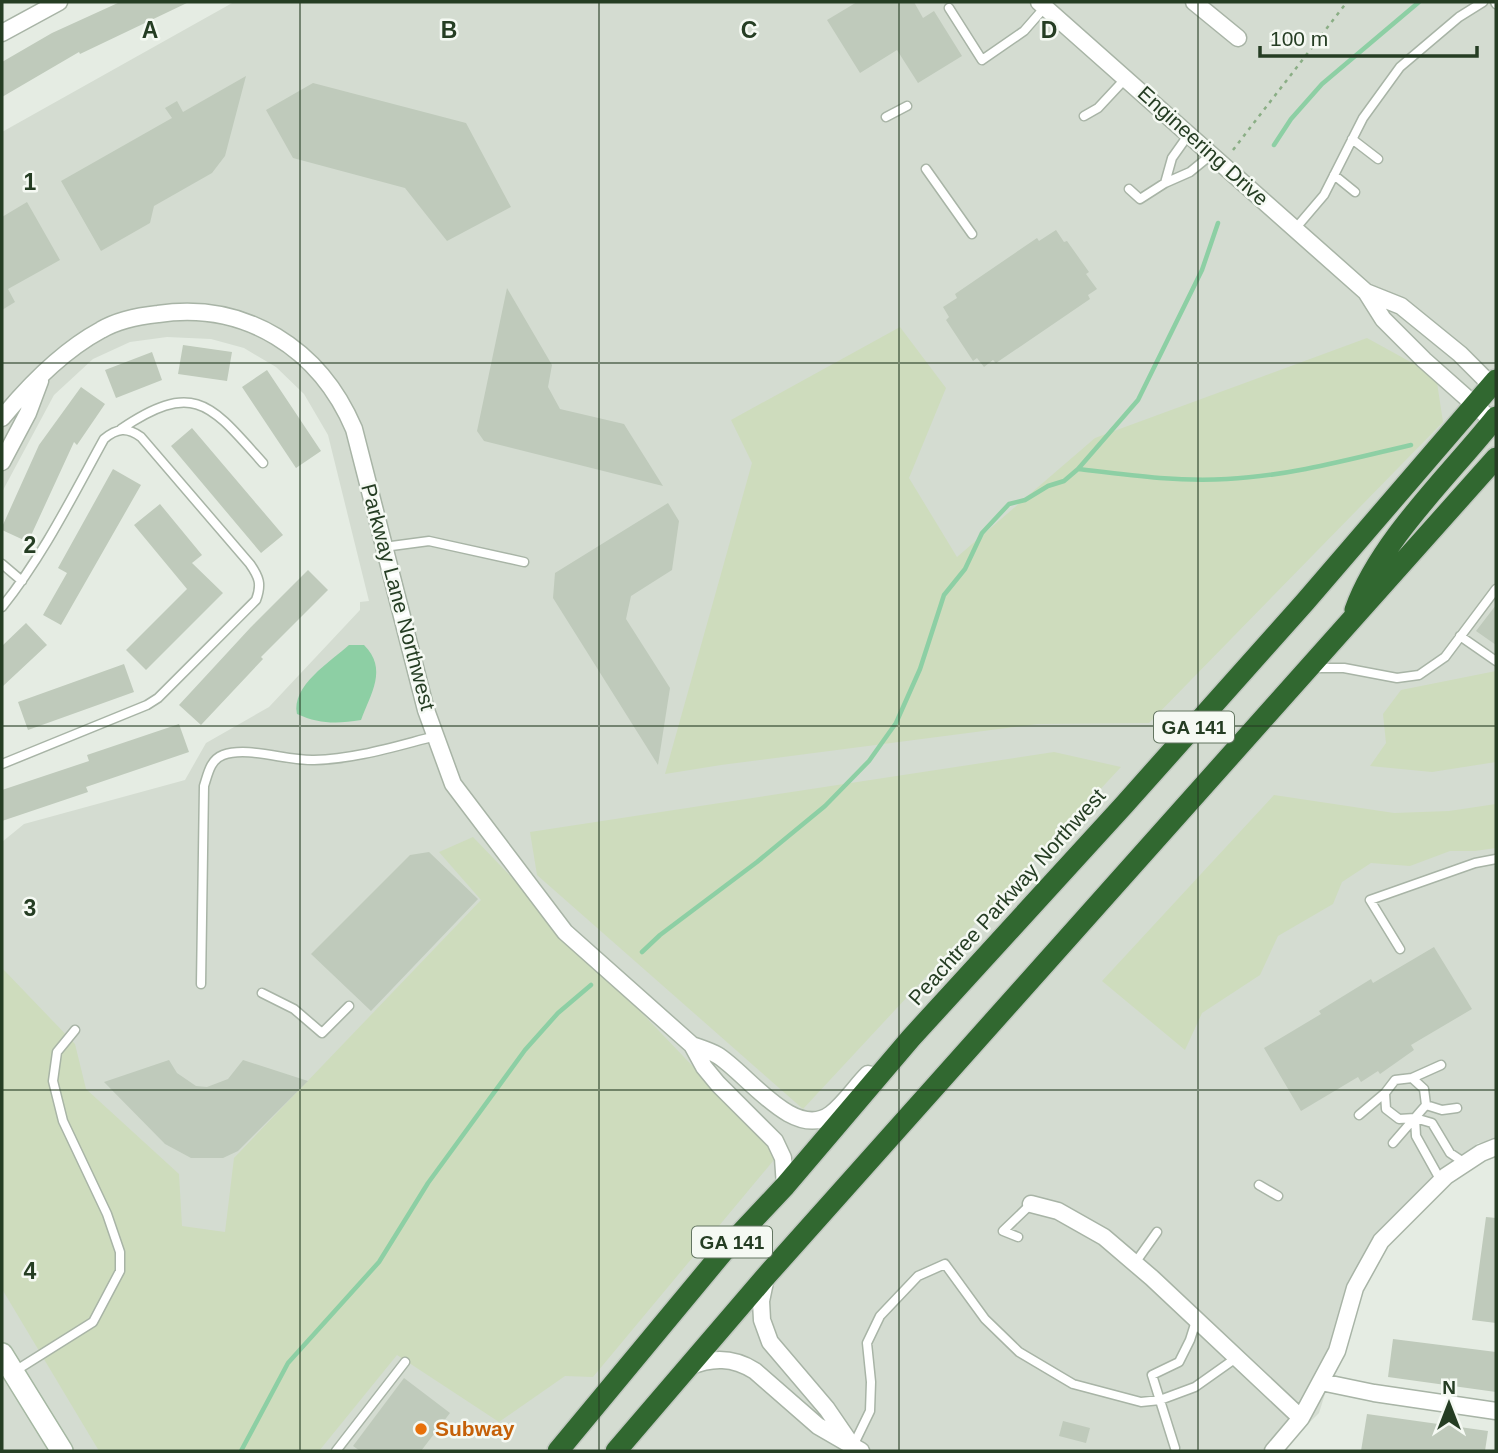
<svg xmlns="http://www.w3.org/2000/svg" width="1498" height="1453" viewBox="0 0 1498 1453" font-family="Helvetica,sans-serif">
	<rect width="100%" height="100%" fill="#e5ece3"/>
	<path fill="#d4dcd1" d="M234 2H1496V1141L1478 1143 1369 1253 1319 1413 1281 1451H2V842L24 824 185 780 206 743 269 707 360 610V602L369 601 328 435 304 394 276 367 244 348 211 339 167 337 130 342 93 359 54 395 2 492V132Z"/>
	<path fill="#cedcbd" d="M900 327 946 388 909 478 957 557 1095 438 1367 338 1436 376 1443 422 1149 723 1038 724 721 765 665 774 752 463 731 420Z
		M1496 671V762L1432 772 1370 766 1386 743 1383 714 1401 690Z
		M1054 752 1121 767 803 1109 537 875 530 832Z
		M1274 795 1394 813 1449 811 1496 804V848L1475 851H1450L1410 866 1371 863 1342 882 1333 904 1278 936 1260 975 1202 1013 1185 1050 1102 981Z
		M473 837 778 1155 593 1377 565 1376 499 1422 397 1355 319 1451H99L2 1289V968L75 1044 86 1089 179 1174 182 1226 225 1232 234 1158 481 900 439 852Z"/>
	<path fill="#8dcfa4" d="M349 645H364C388 669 371 693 361 720 337 724 319 724 297 714 291 686 330 662 349 645Z"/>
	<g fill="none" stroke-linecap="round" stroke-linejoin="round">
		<path stroke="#8dcfa4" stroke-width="4.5" d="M1274 145 1291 119 1322 84 1419 2
			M1078 469C1128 475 1177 482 1227 479 1289 476 1351 459 1411 445
			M642 952 660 935 757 862 825 806 869 761 896 723 920 669 944 595 965 569 982 533 1009 504 1025 500 1048 486 1064 481 1078 469 1138 400 1202 270 1218 223
			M241 1451 288 1363 379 1262 428 1183 525 1050 558 1013 591 985"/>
	</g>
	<path fill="#bfcabb" d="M120 2H189L80 54 79 52 2 97V62L52 33Z
		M857 2H914L923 18 934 11 962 56 918 83 897 50 860 73 827 20Z
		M246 76 225 156 212 173 154 206 150 223 101 251 61 181 172 118 165 108 177 101 183 112Z
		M313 83 466 123 511 207 447 241 405 188 293 158 266 110Z
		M27 202 60 260 8 289 15 302 2 310V217Z
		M1056 230 1064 242 1067 241 1089 272 1086 274 1097 289 1088 295 1090 299 996 363 993 360 984 367 977 358 973 361 946 320 949 317 943 307 957 298 955 294 1037 238 1039 241Z
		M507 288 552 365 548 387 560 409 624 424 663 486 484 441 477 431Z
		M183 345 232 352 227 381 178 374Z
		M152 352 162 380 116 398 105 370Z
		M267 370 321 451 296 468 242 387Z
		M81 387 105 404 77 445 74 442 28 542 2 530V527L39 445Z
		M192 428 283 535 261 553 171 446Z
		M113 469 141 485 61 625 43 615 67 573 58 568Z
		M668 503 679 521 672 570 631 596 626 619 670 688 658 765 553 598 555 573Z
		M160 504 202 555 192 563 223 593 146 670 126 650 187 589 134 525Z
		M308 570 328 590 261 657 263 659 201 725 179 705 251 627Z
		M1496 605V645L1476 631Z
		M26 623 47 645 2 687V646Z
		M124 664 134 692 28 730 18 702Z
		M179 724 189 752 86 787 88 792 2 821V790L89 761 87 755Z
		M429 852 478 899 371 1011 311 954 410 855Z
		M1434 947 1472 1009 1411 1045 1414 1050 1380 1074 1378 1071 1361 1082 1358 1077 1301 1111 1264 1048 1321 1014 1319 1011 1371 979 1373 983Z
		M169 1060 177 1073 196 1086 207 1087 228 1079 243 1060 308 1081 238 1151 223 1158H191L165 1144 104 1082Z
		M1486 1217 1496 1218V1323L1472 1320Z
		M1393 1339 1496 1352V1392L1388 1377Z
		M404 1378 450 1413 421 1451H360L353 1446Z
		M1367 1414 1488 1431 1485 1451H1361Z
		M1063 1421 1090 1428 1086 1443 1059 1436Z"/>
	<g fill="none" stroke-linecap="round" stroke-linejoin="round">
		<defs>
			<path id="lane" d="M1495 2 1496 4
				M949 8 982 60 1024 31 1045 7
				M1084 116 1098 108 1126 78
				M886 117 907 106
				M1352 139 1378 159
				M926 169 972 234
				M1334 175 1355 192
				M1165 183 1172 158 1189 134
				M1129 189 1140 199 1165 183 1190 172 1212 154
				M1295 229 1324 195 1363 118 1400 67 1459 17 1483 2
				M121 429C195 379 211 405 263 463
				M384 547 429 541 524 562
				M2 564 22 581
				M2 607C43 556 72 497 104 439 117 428 127 427 141 437L250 564C259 577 262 584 256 600L158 698 147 705 2 764
				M1460 636 1496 661
				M1313 668H1344L1397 678 1419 675 1445 657 1496 589
				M1400 949 1370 900 1475 863 1496 859
				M201 984 204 786C208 774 210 760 223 755 248 746 287 761 314 760 356 759 396 746 436 736
				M262 993 294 1009 322 1033 349 1006
				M1412 1078 1441 1065
				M1426 1105 1442 1110 1457 1108
				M1359 1115 1385 1093
				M1415 1118 1416 1136 1441 1181
				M1393 1143 1426 1105 1424 1089 1412 1078 1395 1080 1385 1093 1386 1109 1399 1119 1415 1118 1432 1123 1450 1153 1465 1163
				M1259 1185 1278 1196
				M1018 1237 1003 1231 1031 1204
				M1135 1263 1157 1232
				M15 1371 93 1322 120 1271V1252L107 1214 63 1121 53 1081 57 1052 75 1030
				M853 1446 870 1411 871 1382 867 1343 880 1316 918 1276 945 1264 985 1319 1019 1352 1073 1384 1141 1402 1160 1400 1195 1387 1236 1358
				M1175 1448 1152 1375 1179 1362 1190 1340 1196 1321
				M336 1451 405 1362"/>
			<path id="street" d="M1039 2 1366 292 1383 319 1424 360 1496 424
				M1194 2 1238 38
				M2 33 59 2
				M1366 292 1401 306 1460 354 1496 390
				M2 418C30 384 62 351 101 330 118 320 139 316 158 314 246 301 320 349 354 429L426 710 453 784 565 932 692 1045C700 1048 710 1051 717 1055 746 1072 794 1142 831 1114 845 1103 856 1086 868 1074
				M2 462 28 413 40 381
				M692 1045 704 1067 718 1084 775 1141 783 1158 785 1186
				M1031 1204 1058 1211 1104 1237 1152 1278 1301 1418
				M766 1277 761 1301 762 1320 770 1342 827 1409 851 1444
				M689 1367C712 1357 733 1357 755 1371L818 1426 861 1451
				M1321 1382 1374 1393 1496 1411
				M1273 1451 1301 1418 1337 1351 1355 1288 1381 1241 1446 1176 1481 1153 1496 1147"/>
			<path id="secondary" d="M2 1354 62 1451"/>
			<path id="highway" d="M1355 610C1380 540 1450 475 1496 417
				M558 1451 723 1252 785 1186 911 1038 1124 805 1305 602 1496 380
				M616 1451 767 1275 1496 458"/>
		</defs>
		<use href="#lane" stroke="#a8b4a6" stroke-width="11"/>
		<use href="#street" stroke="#a8b4a6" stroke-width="19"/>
		<use href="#secondary" stroke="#a5b7a2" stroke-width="24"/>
		<use href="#highway" stroke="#c2c9c1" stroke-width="24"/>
		<path stroke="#8aae85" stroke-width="2.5" stroke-dasharray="3.5 5" stroke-linecap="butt" d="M1233 150 1347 2"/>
		<use href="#lane" stroke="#fff" stroke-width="8"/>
		<use href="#street" stroke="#fff" stroke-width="16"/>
		<use href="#secondary" stroke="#fff" stroke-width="21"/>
		<use href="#highway" stroke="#316830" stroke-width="21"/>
	</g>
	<path fill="none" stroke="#253d23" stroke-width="2" stroke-opacity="0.55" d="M300 2V1451M599 2V1451M899 2V1451M1198 2V1451M2 363H1496M2 726H1496M2 1090H1496"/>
	<circle fill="#e8710a" stroke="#f5f9f3" stroke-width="2.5" cx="421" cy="1429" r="7"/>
	<g text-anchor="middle" stroke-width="5" stroke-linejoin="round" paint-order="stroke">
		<g fill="#f5f9f3" stroke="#637561" stroke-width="2">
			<rect x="1154" y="711.5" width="80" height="31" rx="5"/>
			<rect x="692" y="1226.5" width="80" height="31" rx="5"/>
		</g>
		<g font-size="19" font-weight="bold" fill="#253d23">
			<text x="1194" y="734">GA 141</text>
			<text x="732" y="1249">GA 141</text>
		</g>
		<g font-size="21" fill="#253d23" stroke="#f5f9f3">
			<text transform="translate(1203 146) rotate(42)" y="7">Engineering Drive</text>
			<text transform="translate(398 597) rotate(75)" y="7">Parkway Lane Northwest</text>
			<text transform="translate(1007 897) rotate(-48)" y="7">Peachtree Parkway Northwest</text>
		</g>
		<g font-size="21" font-weight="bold" fill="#c56008" stroke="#f5f9f3" text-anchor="start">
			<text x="435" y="1436">Subway</text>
		</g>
	</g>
	<g font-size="23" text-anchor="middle" font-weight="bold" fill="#253d23" stroke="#f5f9f3" stroke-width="5" stroke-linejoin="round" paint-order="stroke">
		<text x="150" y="38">A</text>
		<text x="449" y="38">B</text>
		<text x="749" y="38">C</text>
		<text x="1049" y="38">D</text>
		<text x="30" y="190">1</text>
		<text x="30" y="553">2</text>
		<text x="30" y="916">3</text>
		<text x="30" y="1279">4</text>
	</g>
	<rect width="1498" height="1453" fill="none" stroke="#253d23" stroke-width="7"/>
	<g transform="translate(1449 1404)" stroke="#f5f9f3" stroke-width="5" paint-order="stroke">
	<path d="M0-5L12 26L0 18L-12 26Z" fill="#253d23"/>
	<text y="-10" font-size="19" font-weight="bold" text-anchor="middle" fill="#253d23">N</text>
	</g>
	<path d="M1260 46v10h217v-10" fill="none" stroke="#253d23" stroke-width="3.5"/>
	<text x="1270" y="46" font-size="21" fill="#253d23" stroke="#f5f9f3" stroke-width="5" paint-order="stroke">100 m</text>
</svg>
